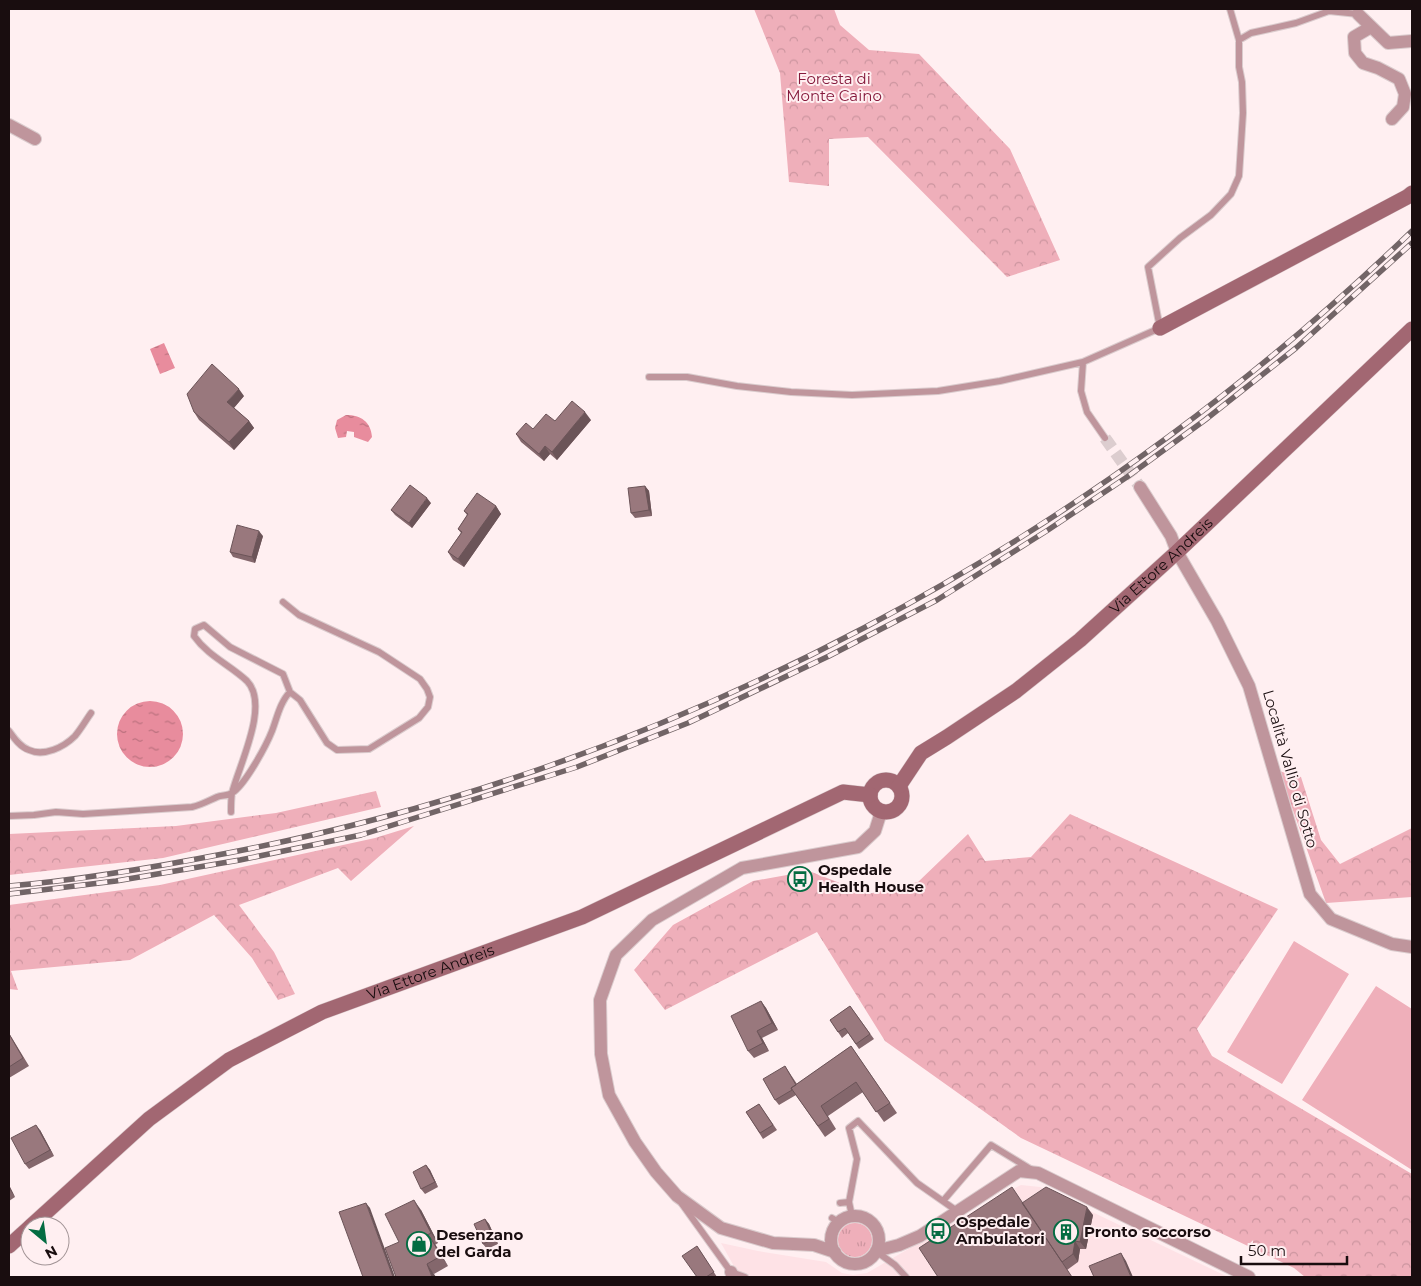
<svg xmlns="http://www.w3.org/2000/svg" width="1421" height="1286" viewBox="0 0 1421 1286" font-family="Montserrat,sans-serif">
	<defs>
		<pattern id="grass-tufts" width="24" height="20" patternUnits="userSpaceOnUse" patternTransform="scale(1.25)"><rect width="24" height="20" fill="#efafba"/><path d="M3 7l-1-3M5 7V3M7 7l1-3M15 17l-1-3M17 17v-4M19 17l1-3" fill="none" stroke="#cc959f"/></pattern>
		<pattern id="forest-crowns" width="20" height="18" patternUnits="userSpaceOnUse" patternTransform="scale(1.25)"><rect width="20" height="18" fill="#efafba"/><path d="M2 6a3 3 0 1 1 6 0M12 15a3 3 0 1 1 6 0" fill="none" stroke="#cc959f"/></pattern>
		<pattern id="water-ripples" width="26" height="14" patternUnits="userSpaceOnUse" patternTransform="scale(1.25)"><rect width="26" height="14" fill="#e88c9d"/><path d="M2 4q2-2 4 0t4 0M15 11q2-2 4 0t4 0" fill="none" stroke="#bb717e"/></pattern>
	</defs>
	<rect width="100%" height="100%" fill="#ffeff1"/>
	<path fill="#fee2e6" d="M1021 1185 1040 1187 1228 1277H740L721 1243 758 1251 826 1262 842 1273 853 1275 867 1273 998 1197Z"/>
	<path fill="url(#grass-tufts)" d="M838 1240a17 17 0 1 1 34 0a17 17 0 1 1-34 0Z"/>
	<path fill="url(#forest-crowns)" d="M754 9H834L840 25 869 50 919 54 1010 149 1060 260 1007 277 868 137 829 139V186L789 182 780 73Z
		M1279 771 1301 777 1321 840 1340 864 1412 828V897L1326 903Z
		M376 791 381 807 163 858 9 875V834L176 826 276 813Z
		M1070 814 1278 909 1197 1029 1212 1056 1412 1174V1277H1305L1294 1268 1021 1138 885 1041 817 932 665 1010 634 970 673 925 753 881 809 871 868 894 918 882 968 834 985 861 1031 857Z
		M414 826 351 881 338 868 239 905 274 952 295 994 278 1000 252 958 214 915 130 960 11 971 18 990 9 989V905L160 885 375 838Z"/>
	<path fill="#efafba" d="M1294 941 1349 974 1282 1084 1227 1052Z
		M1376 986 1412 1009V1170L1302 1100Z"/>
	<path fill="url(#water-ripples)" d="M164 343 175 368 160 374 150 349Z
		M346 415C361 415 371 422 372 437L368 442 354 437V432L347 431 346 437 338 438 335 428 337 420Z
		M117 734a33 33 0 1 1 66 0a33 33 0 1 1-66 0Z"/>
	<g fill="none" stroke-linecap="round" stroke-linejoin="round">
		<path stroke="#dccdcf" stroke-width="12" stroke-dasharray="12 6" stroke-linecap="butt" d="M1105 438 1140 487"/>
		<defs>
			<path id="lane" d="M1239 40 1251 33 1296 23 1329 11 1358 14
				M649 377H687L737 386 791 392 852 395 938 391 1000 381 1083 362
				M1105 438 1087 412 1081 391 1083 362 1160 328 1148 267 1180 238 1211 215 1231 194 1239 176 1243 113 1242 82 1239 67V40L1230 9
				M9 731C14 738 20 747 29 750 44 757 64 747 75 736 81 729 86 720 91 713
				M231 812C231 806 231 799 232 793 239 765 270 705 247 681 230 665 208 656 194 636L195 629 204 625 230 647 283 674 290 692 300 700 327 743 337 750 369 749 419 718 428 707 430 697 427 689 420 679 379 652 299 615 283 602
				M9 816 34 815 56 812 83 814 192 807C201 805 208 801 217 797 222 795 228 796 232 793 245 785 266 746 272 731 277 718 280 702 290 692
				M943 1201 991 1145 1032 1170
				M840 1203 849 1202
				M682 1204 731 1272 745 1277
				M852 1216 849 1202 857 1159 849 1128 858 1121 917 1183 957 1211
				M832 1218 839 1222
				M877 1252 895 1265 906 1277"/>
			<path id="street" d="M1358 14 1388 43 1412 41
				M1371 27 1354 37 1355 53 1363 63 1378 68 1399 79 1405 94 1403 107 1392 119
				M9 125 35 139
				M1140 487 1171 536 1177 552 1217 621 1249 686 1310 894 1331 919 1392 944 1412 947
				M831 1240a24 24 0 1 1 48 0a24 24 0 1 1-48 0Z
				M876 1251 899 1245 920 1236 1019 1171 1038 1173 1249 1277
				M835 1252 814 1245 773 1243 721 1228 677 1196 656 1172 635 1142 609 1095 601 1054 600 1000 616 955 652 920 742 868 858 847 875 831 881 812
				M731 1272 733 1277"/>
			<g id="secondary">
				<path d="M1160 328 1407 197 1412 193"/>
				<circle cx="886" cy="796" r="16"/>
				<path id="s1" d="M899 786 921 753 947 737 1016 691 1080 640 1177 552 1412 329"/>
				<path id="s2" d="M31 1226 149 1119 229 1060 322 1012 582 917 843 792 870 795"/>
				<path d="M9 1246 30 1227"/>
			</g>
		</defs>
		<use href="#lane" stroke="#dacbcd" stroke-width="8"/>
		<use href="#street" stroke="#dacbcd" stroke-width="14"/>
		<use href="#secondary" stroke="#dacbcd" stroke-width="16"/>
		<use href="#lane" stroke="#bf959c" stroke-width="6"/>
		<use href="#street" stroke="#bf959c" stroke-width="12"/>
		<use href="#secondary" stroke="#a26772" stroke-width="15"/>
		<defs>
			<path id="rail" d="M9 886C82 880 156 867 228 853 673 767 1086 545 1412 231
				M9 894 116 881 240 860 361 835 577 767 688 723 829 656 937 600 1048 530 1127 477 1205 420 1296 348 1412 243"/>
		</defs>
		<use href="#rail" stroke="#726567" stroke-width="5.5"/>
		<use href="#rail" stroke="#ffeff1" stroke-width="4" stroke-dasharray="11" stroke-linecap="butt"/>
	</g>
	<path fill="#84676c" d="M244 396 234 408 249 421 254 428 234 450 199 420 194 412Z
		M591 420 557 460 550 454 544 461 521 442 516 434 533 429 555 421Z
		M645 486 649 491 652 516 635 518 631 513Z
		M431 503 412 528 395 515 391 510Z
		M496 506 501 514 464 567 453 560 448 552 461 533 458 529 467 515 464 511Z
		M263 536 255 563 233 557 230 552Z
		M761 1001 766 1008 778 1030 762 1038 769 1051 754 1058 748 1051Z
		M850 1006 874 1039 859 1049 848 1033 842 1038 830 1020Z
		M9 1033 29 1066 9 1078Z
		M851 1046 897 1113 884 1122 863 1092 828 1116 836 1129 825 1137 796 1095 779 1105 775 1100 785 1066 797 1084Z
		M759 1104 777 1130 763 1139 746 1112Z
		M40 1130 54 1156 29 1169 25 1164Z
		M426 1165 430 1170 438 1187 425 1194 421 1189Z
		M9 1185 15 1197 9 1201Z
		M1023 1202 1093 1215 1086 1249H1080L1078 1262 1067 1270Z
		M421 1210 438 1243 435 1245 448 1266 434 1274 399 1242Z
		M485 1219 489 1224 498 1244 487 1249 483 1244Z
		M697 1246 717 1277H697Z"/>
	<path fill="#6b5458" d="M239 389 244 396 232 410 227 402Z
		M585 412 591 420 557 460 552 452Z
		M249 421 254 428 234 450 229 442Z
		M545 446 550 454 544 461 539 454Z
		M645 486 649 491 652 516 649 510Z
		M427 498 431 503 412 528 409 523Z
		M496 506 501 514 464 567 458 559Z
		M259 531 263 536 255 563 252 557Z
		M761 1001 766 1008 778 1030 772 1023Z
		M757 1031 762 1038 769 1051 763 1043Z
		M36 1125 40 1130 54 1156 50 1150Z
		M426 1165 430 1170 438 1187 435 1182Z
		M9 1185 15 1197 10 1190Z
		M414 1200 421 1210 438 1243 431 1233Z
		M366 1203 370 1208 395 1277H393Z
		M1087 1207 1093 1215 1086 1249 1080 1242Z
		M485 1219 489 1224 498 1244 494 1239Z
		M430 1237 437 1247 448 1266 441 1256Z
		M1075 1241 1080 1249 1078 1262 1073 1254Z
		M1121 1253 1126 1261 1133 1277H1131Z
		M427 1264 434 1274 436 1277H432Z"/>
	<path fill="#99787d" stroke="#6b5458" d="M212 364 239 389 227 402 249 421 229 442 194 412 187 394Z
		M572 401 585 412 552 452 545 446 539 454 516 434 526 423 533 429 546 414 555 421Z
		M410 485 427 498 409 523 391 510Z
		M645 486 649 510 631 513 628 488Z
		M477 493 496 506 458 559 448 552 462 532 458 529 468 514 464 511Z
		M237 525 259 531 252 557 230 552Z
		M761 1001 772 1023 757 1031 763 1043 748 1051 731 1016Z
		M850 1006 870 1034 856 1044 845 1028 838 1032 830 1020Z
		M9 1034 23 1058 9 1067Z
		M851 1046 890 1103 876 1112 856 1082 821 1106 829 1119 818 1126 791 1088Z
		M785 1066 796 1085 791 1088 792 1090 775 1100 763 1079Z
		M759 1104 773 1125 760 1133 746 1112Z
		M36 1125 50 1150 25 1164 11 1138Z
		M426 1165 435 1182 421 1189 413 1172Z
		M1012 1187 1072 1277H938L919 1248Z
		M1046 1187 1087 1207 1080 1242 1075 1241 1073 1254 1062 1262 1022 1203Z
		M414 1200 431 1233 418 1240 419 1243 430 1237 441 1256 427 1264 432 1277H396L385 1248 399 1242 385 1214Z
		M366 1203 393 1277H363L339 1212Z
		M485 1219 494 1239 483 1244 474 1224Z
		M697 1246 714 1272 706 1277H697L682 1256Z
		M1121 1253 1131 1277H1094L1089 1266Z"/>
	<defs>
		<symbol id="bus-ring" viewBox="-11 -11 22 22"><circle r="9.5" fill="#ffeff1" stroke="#046c42" stroke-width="1.5"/><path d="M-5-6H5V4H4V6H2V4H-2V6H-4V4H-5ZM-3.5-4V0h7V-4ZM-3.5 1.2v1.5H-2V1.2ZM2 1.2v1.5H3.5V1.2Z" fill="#046c42"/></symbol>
		<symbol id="building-ring" viewBox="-11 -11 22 22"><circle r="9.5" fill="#ffeff1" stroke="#046c42" stroke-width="1.5"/><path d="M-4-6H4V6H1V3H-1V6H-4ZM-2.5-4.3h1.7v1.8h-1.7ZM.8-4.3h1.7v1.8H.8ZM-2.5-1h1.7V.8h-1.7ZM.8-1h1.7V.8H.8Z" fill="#046c42"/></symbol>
		<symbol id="shop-ring" viewBox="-11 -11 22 22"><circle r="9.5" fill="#ffeff1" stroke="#046c42" stroke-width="1.5"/><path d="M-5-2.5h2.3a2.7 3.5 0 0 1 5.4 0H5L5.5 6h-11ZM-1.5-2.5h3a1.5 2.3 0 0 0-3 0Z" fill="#046c42"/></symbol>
	</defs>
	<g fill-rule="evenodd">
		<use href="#bus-ring" x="786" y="865" width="28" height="28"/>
		<use href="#bus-ring" x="924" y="1217" width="28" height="28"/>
		<use href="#building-ring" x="1052" y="1218" width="28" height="28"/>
		<use href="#shop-ring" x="405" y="1230" width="28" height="28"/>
	</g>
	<g text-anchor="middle" stroke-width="4" stroke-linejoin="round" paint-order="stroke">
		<g font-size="15" fill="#85193b" stroke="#ffeff1">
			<text x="834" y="84">Foresta di<tspan x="834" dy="17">Monte Caino</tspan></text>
		</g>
		<g font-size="15" fill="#190d0f" stroke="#ffeff1">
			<text dy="5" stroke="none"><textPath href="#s1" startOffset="345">Via Ettore Andreis</textPath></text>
			<text transform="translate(1290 769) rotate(74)" y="5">Località Vallio di Sotto</text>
			<text dy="5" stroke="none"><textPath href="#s2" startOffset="479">Via Ettore Andreis</textPath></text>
		</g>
		<g font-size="15" font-weight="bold" fill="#190d0f" stroke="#ffeff1" text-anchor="start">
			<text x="818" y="875">Ospedale<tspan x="818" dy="17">Health House</tspan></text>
			<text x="956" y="1227">Ospedale<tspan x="956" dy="17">Ambulatori</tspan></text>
			<text x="1084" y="1237">Pronto soccorso</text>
			<text x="436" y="1240">Desenzano<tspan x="436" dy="17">del Garda</tspan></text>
		</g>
	</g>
	<rect width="1421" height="1286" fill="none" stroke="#190d0f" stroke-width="20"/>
	<g transform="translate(45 1241) rotate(151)"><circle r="24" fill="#ffeff1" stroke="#a39597"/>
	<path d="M0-4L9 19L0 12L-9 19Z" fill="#046c42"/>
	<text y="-8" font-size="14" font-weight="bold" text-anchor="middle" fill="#190d0f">N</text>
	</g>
	<path d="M1241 1256v8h106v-8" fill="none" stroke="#190d0f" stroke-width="2.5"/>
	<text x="1248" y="1256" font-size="15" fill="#190d0f" stroke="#ffeff1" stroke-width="4" paint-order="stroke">50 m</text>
</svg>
